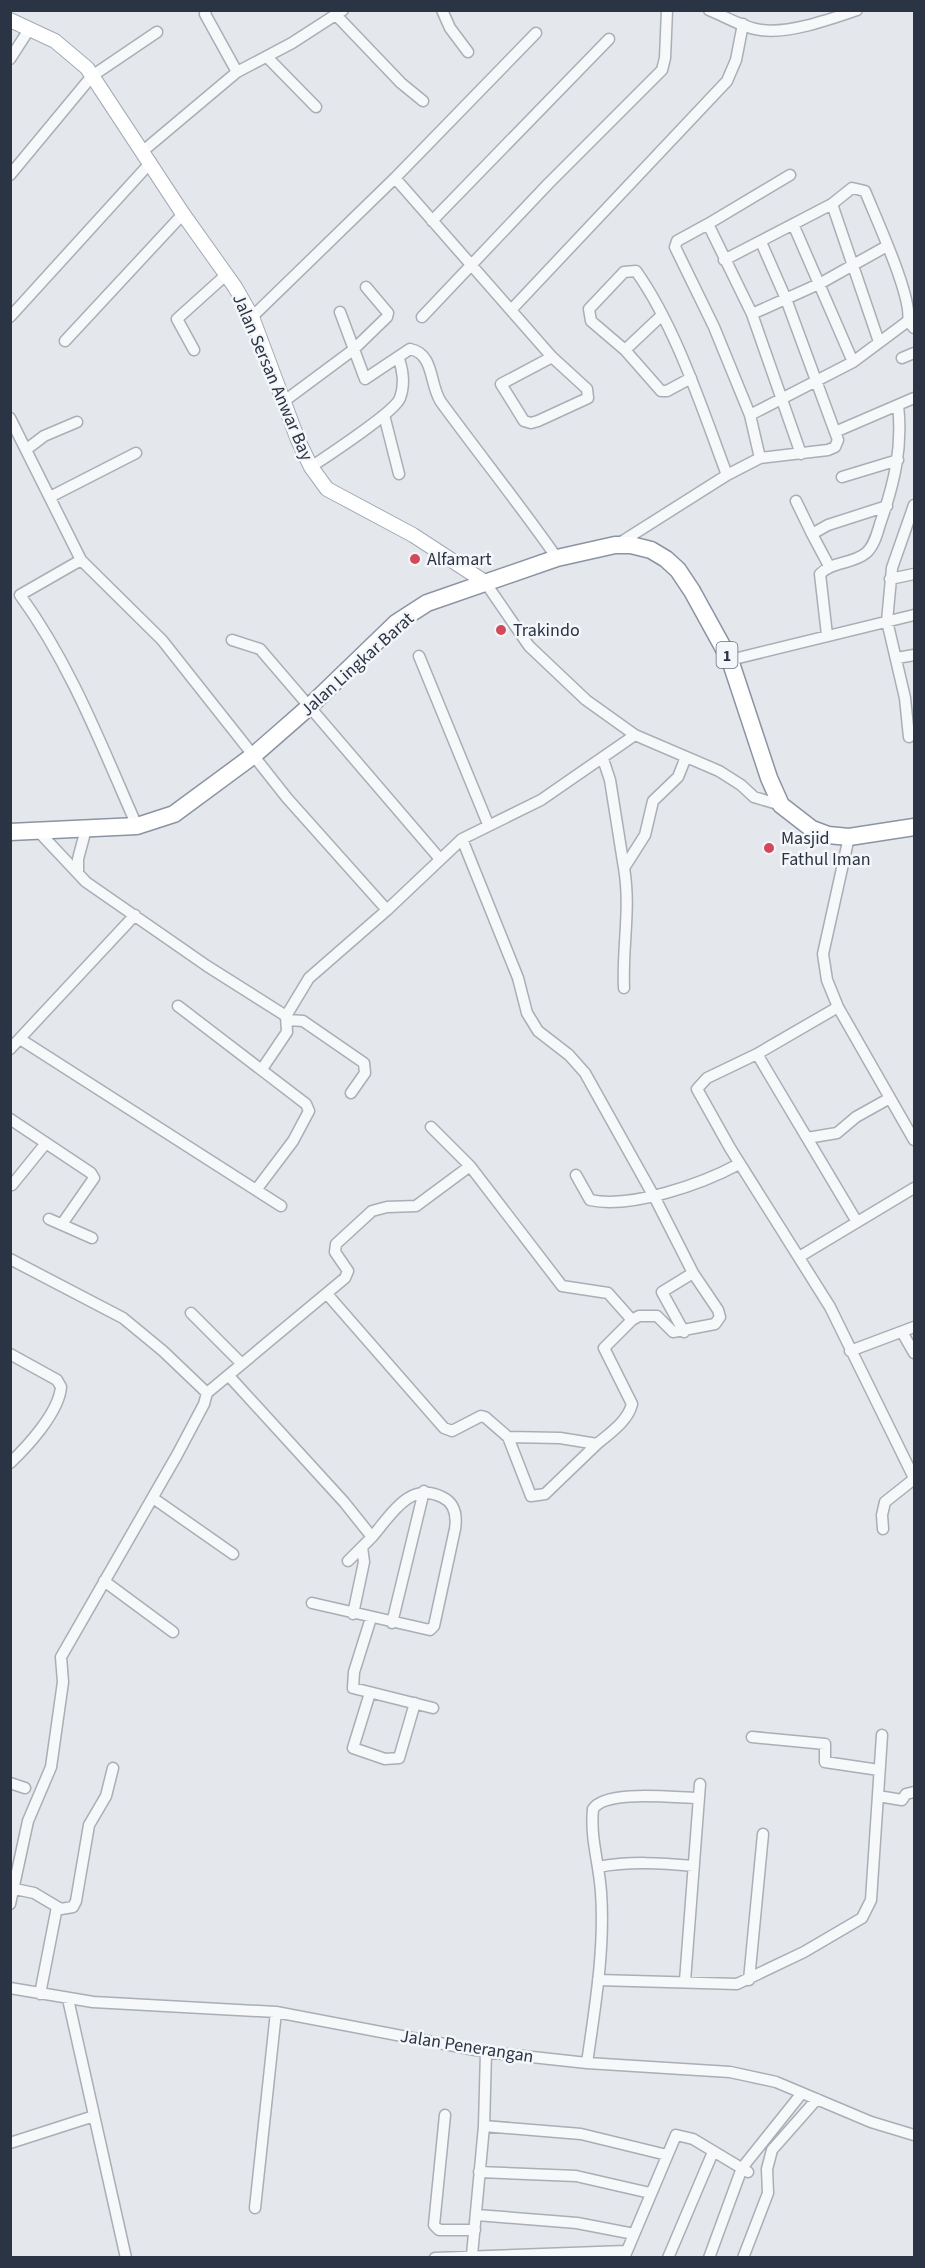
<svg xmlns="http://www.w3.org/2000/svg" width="925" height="2268" viewBox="0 0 925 2268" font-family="'Source Sans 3',sans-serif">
	<rect width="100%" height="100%" fill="#e4e7ec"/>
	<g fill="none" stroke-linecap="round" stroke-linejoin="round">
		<defs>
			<path id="minor" d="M206 10 205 14 237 72
				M442 10 450 28 468 52
				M709 10C726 17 744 28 761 30 789 34 831 19 857 10
				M336 15 401 83 423 101
				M267 57 316 107
				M10 59 30 28
				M143 151 237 72 292 43 343 10
				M10 175 92 76 157 32
				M790 175 708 224 752 314 801 454
				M395 178 552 357 587 389 588 398 538 421 531 423 524 421 501 384 552 357
				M832 204 879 342
				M432 221 609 39
				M793 224 853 362
				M761 242 786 299 835 432
				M724 260 832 204 852 188 865 191C875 216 913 298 908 321L914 328
				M511 310 727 81 736 60 743 24
				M752 314 821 283 887 246
				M10 317 151 162
				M252 317 395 178 536 33
				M422 317 548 184 662 70 665 58 667 10
				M65 341 183 214
				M194 350 177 319 227 274
				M625 350 661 316
				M398 357 410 349C435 354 429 385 441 402 479 454 520 505 557 558
				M902 358 914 353
				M691 378 667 391H661L625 350 591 321 589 309 624 272 636 271C676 327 703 411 727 475
				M283 402 353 350 387 317 388 313 366 287
				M384 415 399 474
				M750 415 853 362 908 321
				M10 418 81 560 162 640 287 798 387 910
				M27 449 44 436 77 422
				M760 458 828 450 835 447 838 440 835 432 914 398
				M311 467C327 456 395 412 400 398 405 385 403 369 398 357L365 379 340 312
				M842 477 898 460
				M50 497 136 453
				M796 501 812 534
				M618 544 727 475 760 458 750 415 714 327 675 247 677 241 708 224
				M81 560 20 595C71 665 102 747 137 826
				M829 566 812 534 828 525 887 506
				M890 579 914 574
				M485 582 529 646 586 700 635 735 719 771 741 785 754 797 781 805
				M827 635 820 574C833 561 853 564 866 553 874 546 877 534 880 524 894 484 903 448 898 405
				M232 640 260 649 440 859
				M419 656 488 824
				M897 658 914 655
				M730 660 914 615
				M909 737 905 698 887 621 892 568 914 505
				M603 759 610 780 624 868
				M38 831 86 882 207 966 286 1016
				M849 837 823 954 827 980 838 1007 914 1140
				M78 873V859L86 829
				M624 988C622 947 631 909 624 868L645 835 653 801 678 777 686 757
				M178 1006 306 1104 309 1111 293 1141 256 1190
				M838 1007 757 1054 707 1078 697 1089 730 1148 830 1307 914 1478
				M288 1020 303 1021 364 1063 365 1073 351 1093
				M20 1039 281 1206
				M10 1049 135 915
				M757 1054 807 1138 837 1133 856 1117 890 1098
				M262 1069 287 1032 286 1016 309 978 387 910 462 839 541 800 635 735
				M10 1119 46 1143 12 1185
				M431 1127 470 1166 562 1286 608 1293 632 1320 639 1316H657L673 1332 715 1324 720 1317 718 1310 693 1273 657 1202 585 1073 569 1055 538 1031 527 1013 518 978 462 839
				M807 1138 857 1222
				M46 1143 91 1173 94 1178 62 1224
				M576 1175 590 1200C631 1209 702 1184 739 1164
				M49 1219 92 1238
				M799 1257 914 1188
				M10 1259 123 1318 163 1351 207 1393 204 1404 177 1455 61 1657 63 1682 51 1767 28 1821 10 1904
				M327 1294 444 1428 452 1431 481 1416 485 1417 508 1437 560 1438 597 1444C610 1433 628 1421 632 1404L604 1348 632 1320
				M191 1313 242 1364
				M684 1332 662 1292 693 1273
				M902 1332 914 1353
				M850 1351 914 1327
				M10 1354 57 1380 61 1387C59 1412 28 1446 10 1463
				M229 1376 344 1502 372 1537 348 1561
				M207 1393 345 1278 348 1271 335 1252 336 1244 372 1211 387 1207 416 1206 470 1166
				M508 1437 531 1496 545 1494 597 1444
				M153 1498 233 1554
				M883 1529 882 1515 885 1502 914 1479
				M104 1581 173 1632
				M312 1603 430 1630 434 1626 455 1529C457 1516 455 1503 442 1497 409 1481 391 1515 372 1537
				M353 1614 364 1562 362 1547
				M371 1618 354 1672 353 1688 433 1708
				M392 1623 424 1491
				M370 1693 353 1748 385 1759 399 1758 415 1703
				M752 1737 825 1744V1762L879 1770
				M10 1783 25 1788
				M878 1796 902 1800 906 1794 914 1792
				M598 1867C630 1861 661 1863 694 1866
				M15 1889 34 1893 61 1909 73 1907 76 1901 89 1825 106 1796 113 1768
				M598 1980 737 1984 804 1952 862 1918 871 1900 882 1735
				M749 1980 763 1834
				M685 1981 700 1784
				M10 1988 93 2002 276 2012 486 2052 587 2063 730 2072 776 2082 871 2122 914 2135
				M40 1994 57 1907
				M68 1999 126 2258
				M587 2063C595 2007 605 1949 601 1892 599 1863 590 1838 593 1809 606 1789 676 1798 698 1798
				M445 2115 434 2225 439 2230H475
				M484 2126 581 2134 667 2155
				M10 2143 94 2116
				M479 2172 576 2176 650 2193
				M255 2208 276 2012
				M477 2215 577 2223 634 2234
				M472 2255 484 2126 486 2052
				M435 2258 626 2251
				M624 2258 676 2135 693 2139 748 2172
				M668 2258 713 2152
				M709 2258 742 2168 802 2093
				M743 2258 768 2193 767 2169 772 2150 817 2099"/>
			<path id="major" d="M10 20 55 41 87 68 183 214 235 287 252 317 298 440 311 467 327 489 413 535 485 582"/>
			<path id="highway" d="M10 832 137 826 174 814 254 755 310 706 396 623 427 603 557 558 615 545H631L651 550 666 559 678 570 692 591 730 660 769 778 781 805 812 829 828 835 849 837 914 827"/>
		</defs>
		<use href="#minor" stroke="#a9aeb7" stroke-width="13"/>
		<use href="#major" stroke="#a3abb8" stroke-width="16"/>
		<use href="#highway" stroke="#8b94a3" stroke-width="19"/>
		<use href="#minor" stroke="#f7f8fa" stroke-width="10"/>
		<use href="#major" stroke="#fff" stroke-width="14"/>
		<use href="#highway" stroke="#fff" stroke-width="16"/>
	</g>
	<g fill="#d1495b" stroke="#f4f6f9" stroke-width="2">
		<circle cx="415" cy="559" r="6"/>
		<circle cx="501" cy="630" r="6"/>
		<circle cx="769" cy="848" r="6"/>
	</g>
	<g text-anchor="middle" stroke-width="5" stroke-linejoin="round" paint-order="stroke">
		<rect fill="#f4f6f9" stroke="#676e7b" stroke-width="1.5" x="716.5" y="642" width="21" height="26" rx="4.5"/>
		<g font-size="16" font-weight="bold" fill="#2b3445">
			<text x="727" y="661">1</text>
		</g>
		<g font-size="18" fill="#2b3445" stroke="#f4f6f9">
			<text transform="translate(273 377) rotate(67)" y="6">Jalan Sersan Anwar Bay</text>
			<text transform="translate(357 664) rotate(-42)" y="6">Jalan Lingkar Barat</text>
			<text transform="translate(467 2046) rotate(9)" y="6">Jalan Penerangan</text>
		</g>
		<g font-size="18" fill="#2b3445" stroke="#f4f6f9" text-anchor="start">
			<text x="427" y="565">Alfamart</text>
			<text x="513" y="636">Trakindo</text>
			<text x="781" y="844">Masjid<tspan x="781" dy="21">Fathul Iman</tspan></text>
		</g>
	</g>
	<rect width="925" height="2268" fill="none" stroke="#2b3445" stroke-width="24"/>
</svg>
